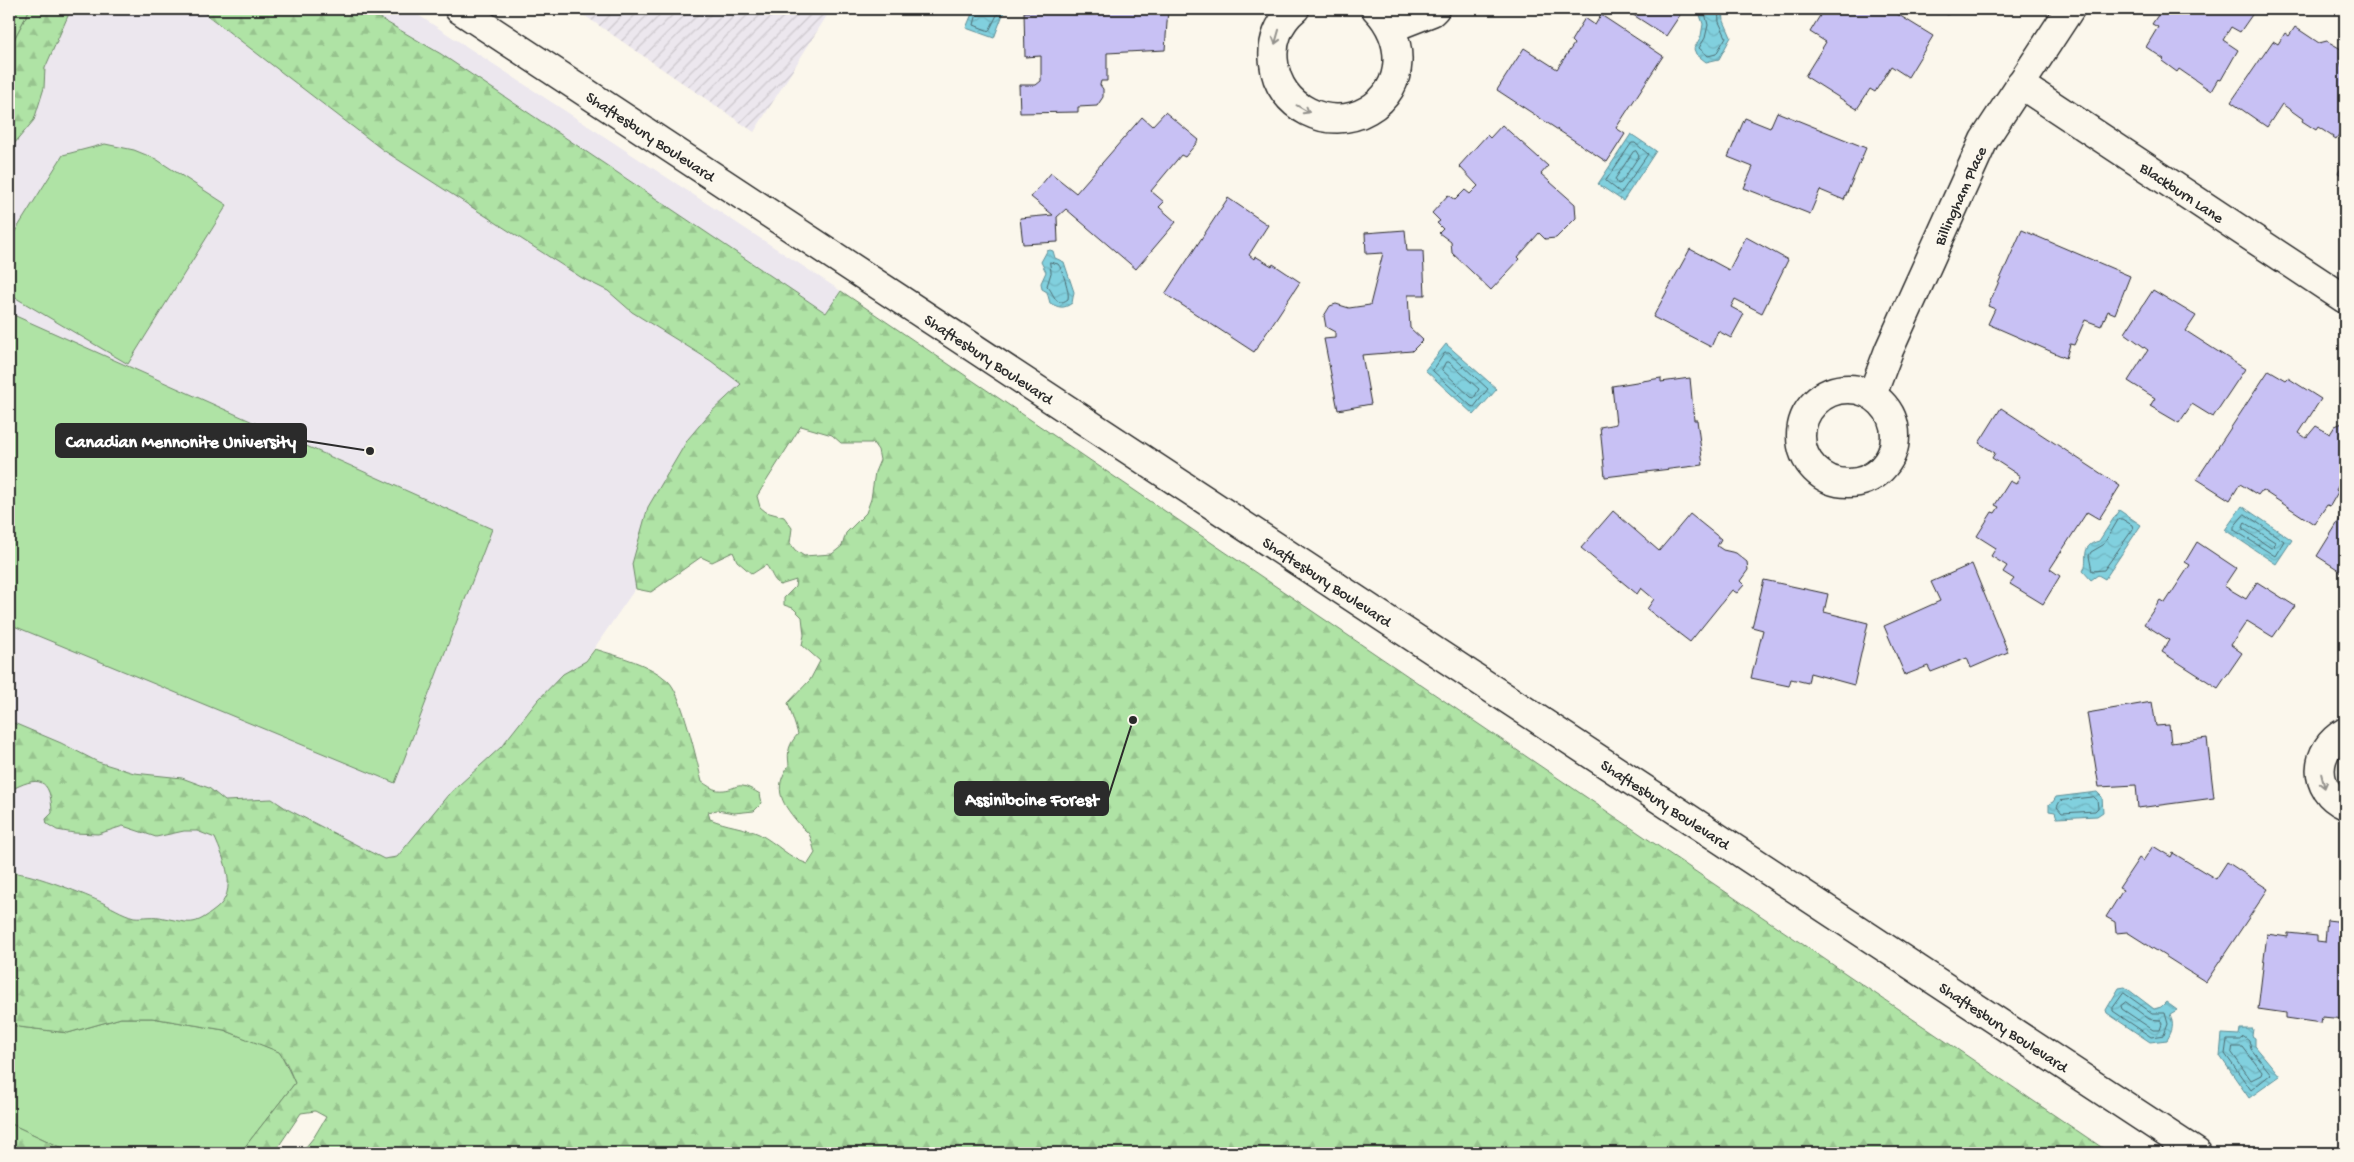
<svg xmlns="http://www.w3.org/2000/svg" width="2354" height="1162" viewBox="0 0 2354 1162" font-family="'Gochi Hand',sans-serif">
	<defs>
		<pattern id="industrial-furrows" width="10" height="10" patternUnits="userSpaceOnUse" patternTransform="scale(1.25)"><rect width="10" height="10" fill="#ece7ee"/><path d="M-1 1l2-2M0 10L10 0M9 11l2-2" fill="none" stroke="#cbc6cc"/></pattern>
		<pattern id="forest-firs" width="22" height="20" patternUnits="userSpaceOnUse" patternTransform="scale(1.25)"><rect width="22" height="20" fill="#afe3a5"/><path d="M5 1l3.5 6h-7zM16 11l3.5 6h-7z" fill="#97c38e"/></pattern>
		<pattern id="water-waves" width="16" height="10" patternUnits="userSpaceOnUse" patternTransform="scale(1.25)"><rect width="16" height="10" fill="#81d0de"/><path d="M0 5q4-4 8 0t8 0" fill="none" stroke="#70b3bf"/></pattern>
	</defs>
	<rect width="100%" height="100%" fill="#fbf7ec"/>
	<filter id="ink" filterUnits="userSpaceOnUse"><feTurbulence type="fractalNoise" baseFrequency=".02" numOctaves="2"/><feDisplacementMap in="SourceGraphic" scale="10" xChannelSelector="R" yChannelSelector="G"/><feConvolveMatrix kernelMatrix="1 2 1 2 8 2 1 2 1" color-interpolation-filters="sRGB"/></filter>
	<g filter="url(#ink)">
		<path fill="#ece7ee" d="M9 9H409L841 291 313 1055 9 876Z"/>
		<path fill="url(#industrial-furrows)" d="M575 9H831L754 132Z"/>
		<path fill="#afe3a5" stroke="#6d8768" d="M9 9H30L9 49Z
			M105 144 134 150 156 159 227 205 128 364 9 294V241L63 155Z
			M9 313 492 529 395 783 9 624Z
			M121 1018H152L224 1030 280 1052 295 1083 240 1153H73L9 1123V1023L19 1027 68 1033Z"/>
		<path fill="url(#forest-firs)" stroke="#6d8768" fill-rule="evenodd" d="M30 9H71L45 68 44 88 34 120 9 150V49Z
			M199 9H364L441 54 826 313 841 291 2110 1153H301L314 1137 326 1117 315 1111 301 1113 274 1153H240L295 1083 287 1064 279 1052 224 1030 152 1018H121L68 1033 19 1027 9 1023V873C25 870 81 893 99 901 110 906 122 914 134 917 144 918 154 915 164 918 191 923 193 927 216 909 239 891 224 859 215 838L197 831H184L156 837 123 826 98 834 74 833 57 830 47 824 46 819 52 813C51 777 38 775 9 791V721L61 743 98 762 134 773 182 778 209 788 225 801 272 799 287 809 384 859 397 857 448 795 501 747 538 700 563 674 586 661 595 649C620 657 648 663 668 681 682 693 697 762 702 782 707 785 712 789 717 790 739 792 733 777 760 794L762 803 754 811 734 813 717 810 708 812 710 819C726 826 744 827 759 834 778 844 787 857 808 864L815 853C813 847 812 840 809 834 807 831 803 829 801 826 782 804 772 790 789 765 787 751 789 744 798 734L788 703 810 680 820 661 802 645 804 635 802 617 793 608 784 605V598L795 587 796 580 780 585C772 579 772 572 766 565L752 574 737 561 733 552 712 562 701 557 651 592 636 589 632 564 648 507 688 439 710 413 741 384 711 361 632 312 608 291 582 278 383 150ZM801 426 832 435 841 443H873L878 450 880 460 875 472 871 499 866 513 846 533 842 546 832 554 804 556 795 550 790 543 792 528 784 517 766 512 760 507 757 496Z
			M9 1123 73 1153H9Z"/>
		<path fill="url(#water-waves)" stroke="#5f8e96" d="M974 9H1005L994 38 966 28Z
			M1701 9 1723 10 1724 21 1731 37 1719 59 1706 62 1696 54 1694 49 1701 36 1703 24 1699 12Z
			M1631 134 1656 151 1623 201 1598 184Z
			M1050 250 1053 251 1055 258 1064 262 1074 292 1072 303C1064 309 1059 308 1050 303L1047 292 1042 289 1041 283 1046 272 1041 262 1047 251Z
			M1446 344 1497 389 1474 415 1425 370Z
			M2242 506 2292 540 2276 564 2225 530Z
			M2119 510 2141 525 2105 579 2098 575 2091 580 2083 571C2090 560 2078 546 2099 541Z
			M2097 792 2102 797 2103 812 2097 816 2057 818 2055 812 2049 811V804L2053 802 2056 797Z
			M2125 987 2154 1009 2161 1007 2166 1002 2177 1010 2170 1014C2174 1025 2173 1030 2167 1040L2150 1042 2107 1013 2106 1010 2119 988Z
			M2240 1029H2253L2252 1036 2255 1038V1046L2280 1076 2249 1098 2220 1056 2222 1034 2239 1035Z"/>
		<g fill="none" stroke-linecap="round" stroke-linejoin="round">
			<path stroke="#4d6d73" stroke-width="1" d="M978 9 974 25 989 31 1000 9
				M1704 9 1708 25 1705 38 1699 48 1708 56 1716 54 1726 37 1719 22 1718 9
				M1632 143H1635L1648 154 1621 193 1606 181Z
				M1636 151 1639 156 1621 183 1618 184 1615 179 1633 152Z
				M1050 262 1058 264C1062 268 1070 293 1068 299 1055 309 1054 292 1047 286L1051 273Z
				M1445 353H1449L1488 389 1474 407 1471 406 1433 371Z
				M1446 362H1449L1479 389 1474 398 1471 397 1442 370Z
				M2245 514 2284 541 2275 556 2234 530V527Z
				M2119 519H2122L2132 525 2133 529 2104 570 2092 571 2089 556 2091 552 2103 545Z
				M2245 523 2275 542 2274 547 2271 548 2243 529Z
				M2094 797 2097 800 2098 808 2095 811 2062 813 2057 807 2060 801Z
				M2124 993 2152 1013H2165L2168 1024 2164 1035 2151 1037 2113 1011V1008Z
				M2126 1002 2149 1019 2160 1020 2162 1024 2160 1030H2153L2122 1009 2121 1006Z
				M2244 1037 2249 1041 2251 1049 2271 1074 2251 1090 2225 1054 2227 1040H2239Z
				M2233 1047H2243L2262 1072 2261 1075 2251 1080 2232 1053Z"/>
		</g>
		<path fill="#c8c1f4" stroke="#2b2b2b" d="M1097 9H1168L1165 50 1107 53V81H1101L1100 85 1103 89V97L1097 106 1078 107V112L1020 113 1019 85H1036L1041 81V56L1025 57 1024 12 1097 13Z
			M1624 9H1684L1666 36Z
			M1824 9H1889L1933 36 1908 77 1891 66 1875 92 1870 89 1857 109 1805 76 1826 42 1810 32Z
			M1938 9H1952L1948 15Z
			M2162 9H2256L2240 32 2231 27 2223 40 2238 50 2221 80 2218 79 2211 91 2179 69 2177 72 2162 61 2164 59 2146 47 2158 27 2152 24Z
			M1601 15 1663 56 1616 128 1625 134 1607 162 1497 90 1524 48 1557 69 1574 44 1571 41 1585 18 1595 25Z
			M2295 27 2319 43 2327 41 2341 49 2340 61 2345 74V125L2336 139 2318 127 2316 130 2302 121 2303 119 2282 104 2267 127 2231 102 2273 41 2278 44 2285 33 2289 36Z
			M1165 112 1199 140 1185 157 1181 155 1151 191 1164 202 1159 207 1176 222 1136 269 1066 209 1057 217 1058 242 1023 244 1020 218 1053 215 1031 197 1051 173 1076 193 1142 117 1152 126Z
			M1777 112 1866 148 1844 200 1820 190 1810 214 1744 188 1753 167 1728 157 1745 118 1770 128Z
			M1502 125 1548 166 1541 174 1575 204 1576 218 1556 238 1545 239 1539 233 1518 257 1520 259 1491 290 1452 253 1451 242 1439 233 1443 229 1437 223 1440 221 1432 213 1448 195 1455 200 1465 190 1470 194 1478 186 1459 166 1487 135 1490 138Z
			M2345 162V177L2338 173Z
			M1228 198 1268 225 1249 255 1254 259 1255 256 1272 266 1273 264 1300 282 1254 352 1165 294Z
			M1405 230 1407 251H1423L1425 295H1408L1410 328 1423 340 1412 351 1362 355 1371 404 1338 410 1324 339 1335 338V332L1326 327 1324 316 1330 306 1336 304 1349 308 1370 305 1383 253 1366 254 1365 233Z
			M2022 230 2130 276 2115 314 2108 311 2101 326 2085 320 2074 345 2070 344 2066 358 1988 324 1995 309 1988 306Z
			M1746 237 1788 260 1762 313 1735 299 1731 307 1744 314 1731 338 1718 331 1711 347 1653 317 1690 249 1729 270Z
			M2153 290 2196 316 2186 331 2245 369 2213 417 2192 404 2179 423 2150 406 2155 398 2128 381 2148 350 2125 333Z
			M2269 370 2286 380 2288 378 2321 399 2299 433 2306 438 2316 426 2330 434 2335 426 2345 422V474L2336 490 2338 492 2330 506 2327 505 2314 524 2262 490 2258 495 2240 484 2230 500 2197 479Z
			M1661 378V382L1690 378 1694 420H1697L1703 465 1605 477 1600 427 1616 424 1612 386Z
			M2001 408 2120 486 2099 519 2087 512 2050 569 2060 576 2043 604 2010 584 2014 579 2003 572 2007 566 1991 556 1996 548 1977 536 1992 512 1995 513 1999 507 1995 505 2010 481 2016 484 2020 476 1992 458 1995 453 1979 443Z
			M1613 511 1659 551 1690 514 1721 539 1717 546 1723 550 1736 553 1747 562 1748 570 1740 581 1744 585 1737 593 1732 590 1690 642 1647 609 1654 599 1641 588 1637 594 1581 548Z
			M2345 511V574L2317 556Z
			M2197 542 2236 568 2224 586 2246 599 2257 582 2295 606 2273 637 2247 621 2231 645 2242 653 2218 688 2162 652 2169 640 2144 624 2160 600 2165 603 2190 565 2185 562Z
			M1972 564 2008 652 1971 668 1967 658 1931 672 1928 666 1905 675 1884 626 1940 601 1931 582Z
			M1764 580 1828 594 1824 612 1868 623 1854 685 1810 673 1808 683 1791 679 1789 686 1751 678 1763 630 1752 627Z
			M2152 702 2156 726 2169 725 2171 743 2207 738 2214 798 2138 808 2136 785 2099 787 2087 713Z
			M2153 846 2171 857 2173 853 2216 879 2227 862 2268 889 2206 982 2127 932 2116 933 2115 922 2106 917 2123 890 2119 888 2139 858 2143 861Z
			M2327 920 2345 922V1019L2322 1017 2321 1023 2286 1018V1013L2258 1009 2267 934 2288 937V933L2317 936V941L2325 942Z"/>
		<g fill="none" stroke-linecap="round" stroke-linejoin="round">
			<defs>
				<g id="street">
					<path d="M1295 9C1279 22 1271 42 1274 63 1278 107 1329 133 1368 110 1407 87 1405 38 1376 9"/>
					<path d="M1391 28 1432 12 1435 9"/>
					<path id="s1" d="M2020 84 2345 299"/>
					<circle cx="1848" cy="436" r="47"/>
					<path id="s2" d="M1872 395 1889 350 1984 140 2070 9"/>
					<path d="M2345 732C2314 749 2311 790 2345 805"/>
				</g>
				<g id="secondary">
					<path id="s3" d="M459 9 2197 1153"/>
				</g>
			</defs>
			<use href="#street" stroke="#2b2b2b" stroke-width="31"/>
			<use href="#secondary" stroke="#2b2b2b" stroke-width="31"/>
			<use href="#street" stroke="#fbf7ec" stroke-width="28"/>
			<use href="#secondary" stroke="#fbf7ec" stroke-width="28"/>
		</g>
		<defs><path id="oneway-shaft" d="M-6 0H5M1.5-3L5.5 0L1.5 3" fill="none" stroke-width="1.6" stroke-linecap="round" stroke-linejoin="round" transform="scale(1.25)"/></defs>
		<g stroke="#93918c">
			<use href="#oneway-shaft" transform="translate(1277 37) rotate(106)"/>
			<use href="#oneway-shaft" transform="translate(1303 109) rotate(30)"/>
			<use href="#oneway-shaft" transform="translate(2323 781) rotate(76)"/>
		</g>
	</g>
	<g text-anchor="middle" stroke-width="5" stroke-linejoin="round" paint-order="stroke">
		<g font-size="16" fill="#2b2b2b" stroke="#fbf7ec">
			<text dy="6" stroke="none"><textPath href="#s3" startOffset="230">Shaftesbury Boulevard</textPath></text>
			<text dy="6" stroke="none"><textPath href="#s1" startOffset="195">Blackburn Lane</textPath></text>
			<text dy="6" stroke="none"><textPath href="#s2" startOffset="218">Billingham Place</textPath></text>
			<text dy="6" stroke="none"><textPath href="#s3" startOffset="635">Shaftesbury Boulevard</textPath></text>
			<text dy="6" stroke="none"><textPath href="#s3" startOffset="1040">Shaftesbury Boulevard</textPath></text>
			<text dy="6" stroke="none"><textPath href="#s3" startOffset="1445">Shaftesbury Boulevard</textPath></text>
			<text dy="6" stroke="none"><textPath href="#s3" startOffset="1850">Shaftesbury Boulevard</textPath></text>
		</g>
	</g>
	<path fill="none" stroke="#2b2b2b" stroke-width="2" d="M370 451L306 441M1133 720L1108 798"/>
	<g fill="#2b2b2b" stroke="#fbf7ec" stroke-width="2">
		<circle cx="370" cy="451" r="5"/>
		<circle cx="1133" cy="720" r="5"/>
	</g>
	<g fill="#2b2b2b" stroke="#2b2b2b" stroke-width="2">
		<rect x="56" y="424" width="250" height="33" rx="5"/>
		<rect x="955" y="782" width="153" height="33" rx="5"/>
	</g>
	<g font-size="18" text-anchor="middle" font-weight="bold" fill="#fff">
		<text x="181" y="447">Canadian Mennonite University</text>
		<text x="1032" y="805">Assiniboine Forest</text>
	</g>
	<rect width="2354" height="1162" fill="none" stroke="#fbf7ec" stroke-width="30"/>
	<rect x="15" y="15" width="2324" height="1132" fill="none" stroke="#2b2b2b" stroke-width="2" filter="url(#ink)"/>
</svg>
